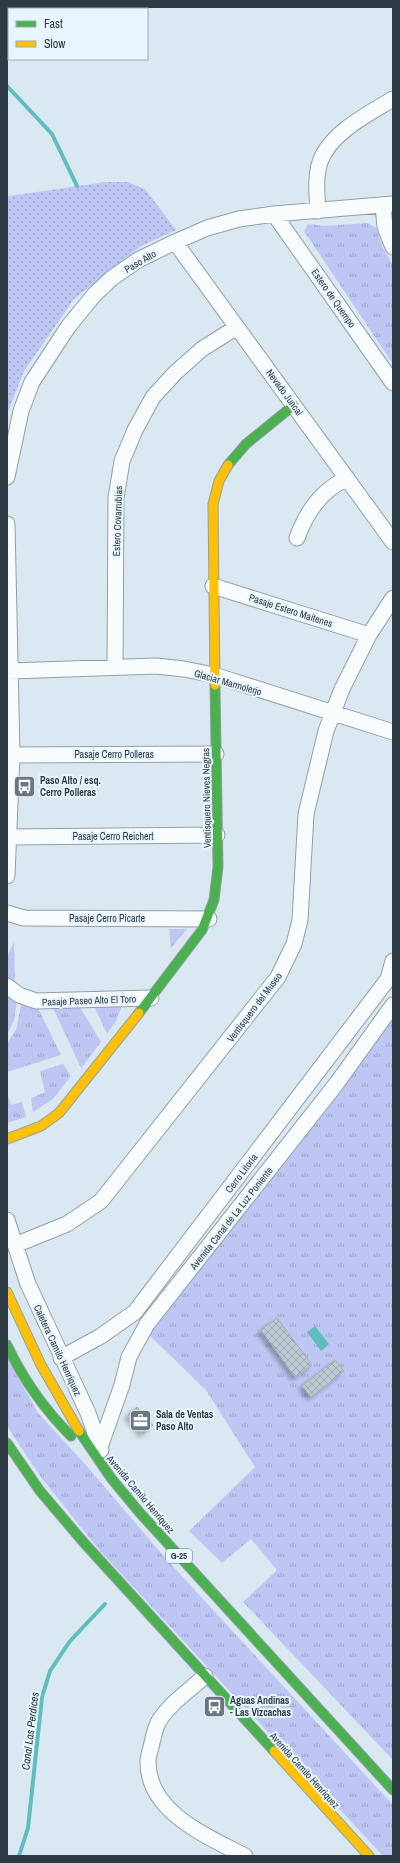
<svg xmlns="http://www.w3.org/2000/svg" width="400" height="1863" viewBox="0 0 400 1863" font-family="'Archivo Narrow',sans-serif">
	<defs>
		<pattern id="grass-tufts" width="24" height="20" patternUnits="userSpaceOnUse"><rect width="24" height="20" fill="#bec7f3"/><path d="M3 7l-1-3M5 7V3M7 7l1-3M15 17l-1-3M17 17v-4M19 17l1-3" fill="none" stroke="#9ba3c6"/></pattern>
		<pattern id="park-dots" width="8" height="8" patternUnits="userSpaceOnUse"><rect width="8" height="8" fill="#bec7f3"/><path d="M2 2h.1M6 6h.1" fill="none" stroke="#9ba3c6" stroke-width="1.8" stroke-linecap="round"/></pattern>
		<pattern id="building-cross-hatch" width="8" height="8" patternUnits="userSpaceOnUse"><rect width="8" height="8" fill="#bdcbd2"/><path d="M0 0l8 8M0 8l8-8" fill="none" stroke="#9aa6ac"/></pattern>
		<filter id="shadow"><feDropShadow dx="-3.5" dy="3.5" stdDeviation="2" flood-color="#0004"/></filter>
	</defs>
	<rect width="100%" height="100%" fill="#dae8f1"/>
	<path fill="url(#grass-tufts)" d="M368 223 376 228 383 248 393 265V364L304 231 308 224 324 226Z
		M169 929H187L171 948Z
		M14 942 15 986 7 980V957Z
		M7 992 17 1000 14 1020 7 1035Z
		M22 1001 38 1008 61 1055 7 1072V1043L16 1030Z
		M52 1006H79L101 1042 81 1068Z
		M94 1006H122L116 1021 107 1034Z
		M393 1012V1760L243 1602 277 1570 251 1539 222 1563 189 1531 255 1467 206 1390 143 1329Z
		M63 1064 71 1076 53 1099 33 1112 31 1098 45 1092 40 1071Z
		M7 1093 11 1105 22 1102 26 1117 7 1123Z
		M7 1357 38 1413 84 1463 167 1560 393 1805V1856H383L100 1551 40 1476 7 1426Z"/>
	<path fill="url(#park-dots)" d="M106 182H127L145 189 176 230 141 246 74 299 24 371 7 414V198L9 196Z"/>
	<path fill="#5dbdc0" d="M315 1326 329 1344 321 1351 307 1332Z"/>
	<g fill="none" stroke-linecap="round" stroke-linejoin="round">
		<path stroke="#5dbdc0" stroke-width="4" d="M7 86 52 134 77 186
			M19 1856 28 1828 42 1697 50 1671 70 1641 105 1604"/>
	</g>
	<path fill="url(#building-cross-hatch)" stroke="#a2afb5" filter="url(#shadow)" d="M277 1318 312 1365 295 1377 261 1330Z
		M335 1360 344 1371 311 1397 302 1386Z
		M137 1407 153 1425 143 1434 128 1415Z"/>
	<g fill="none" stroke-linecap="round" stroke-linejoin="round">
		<defs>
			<path id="street" d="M383 206 385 227 393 247
				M318 211C317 195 315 177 320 162 330 133 368 114 393 99
				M274 214 393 383
				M175 242 393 542
				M7 477 21 411 32 382 68 327 94 295 112 278 138 260 175 242 207 228 239 219 274 214 393 204
				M7 524 12 755 7 876
				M297 538C307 511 321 491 347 478
				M213 586 369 635
				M115 667 116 498 122 461 135 430 153 397 175 373 202 349 237 327
				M10 671 156 666 184 669 214 675 393 732
				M12 755 216 754
				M9 837 217 835
				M7 913 24 918 209 919
				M7 986 19 995 36 1001 151 998
				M7 1220 28 1284 88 1413 101 1450
				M15 1245 67 1224 101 1201 278 977 294 944 300 920 306 814 326 731 342 689 369 635 393 598
				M61 1358 101 1336 135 1312 388 979 393 961
				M100 1447 122 1385 129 1357 147 1324 337 1083 393 1005
				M205 1676C190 1690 170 1703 159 1721 155 1727 153 1739 151 1747 150 1751 148 1757 148 1761 147 1812 207 1836 245 1856"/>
			<path id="fast" d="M228 465 246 444 294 405
				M139 1013 202 930 214 900 218 867 215 685
				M7 1345C23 1379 44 1409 71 1436
				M79 1431 111 1478 140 1513 393 1790
				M7 1443 40 1491 85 1544 274 1751"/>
			<path id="slow" d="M215 685 213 504 219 481 228 465
				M7 1139 41 1126 59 1113 139 1013
				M7 1292 41 1365 79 1431
				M274 1751 369 1856"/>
		</defs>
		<use href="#street" stroke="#939fa7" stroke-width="17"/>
		<use href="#fast" stroke="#939fa7" stroke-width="11"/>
		<use href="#slow" stroke="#939fa7" stroke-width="11"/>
		<use href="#street" stroke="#f9fcfd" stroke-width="15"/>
		<use href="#fast" stroke="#4caf50" stroke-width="9"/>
		<use href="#slow" stroke="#ffc107" stroke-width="9"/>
	</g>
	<defs>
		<symbol id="bus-square" viewBox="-11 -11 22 22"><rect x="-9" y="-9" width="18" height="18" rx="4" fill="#6a7780" stroke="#e8f5fd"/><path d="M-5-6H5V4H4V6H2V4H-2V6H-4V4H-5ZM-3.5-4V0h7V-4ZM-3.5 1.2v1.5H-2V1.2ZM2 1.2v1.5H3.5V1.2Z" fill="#fff"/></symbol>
		<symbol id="office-square" viewBox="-11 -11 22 22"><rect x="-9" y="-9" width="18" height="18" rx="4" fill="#6a7780" stroke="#e8f5fd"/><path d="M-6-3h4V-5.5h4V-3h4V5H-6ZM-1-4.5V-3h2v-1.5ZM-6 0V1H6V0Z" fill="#fff"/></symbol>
	</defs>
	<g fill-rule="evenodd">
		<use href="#bus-square" x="12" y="774" width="25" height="25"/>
		<use href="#office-square" x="128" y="1408" width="25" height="25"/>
		<use href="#bus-square" x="202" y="1694" width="25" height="25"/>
	</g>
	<g text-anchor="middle" stroke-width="4" stroke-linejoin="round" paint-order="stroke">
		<rect fill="#e8f5fd" stroke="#66727b" stroke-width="1" x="166" y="1549" width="26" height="14" rx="3"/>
		<g font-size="9" font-weight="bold" fill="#2e3a43">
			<text x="179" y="1559">G-25</text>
		</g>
		<g font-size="10" fill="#2e3a43" stroke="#e8f5fd">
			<text transform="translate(140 261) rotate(-30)" y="4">Paso Alto</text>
			<text transform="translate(334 298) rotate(55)" y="4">Estero de Quempo</text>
			<text transform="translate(285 392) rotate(54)" y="4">Nevado Juncal</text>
			<text transform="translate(117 521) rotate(-88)" y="4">Estero Covarrubias</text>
			<text transform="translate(291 610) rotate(18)" y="4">Pasaje Estero Maitenes</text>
			<text transform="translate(228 682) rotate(16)" y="4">Glaciar Marmolerjo</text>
			<text x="114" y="758">Pasaje Cerro Polleras</text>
			<text transform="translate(206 798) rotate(-91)" y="4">Ventisquero Nieves Negras</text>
			<text x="113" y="840">Pasaje Cerro Reichert</text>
			<text x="107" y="922">Pasaje Cerro Picarte</text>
			<text transform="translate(89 1000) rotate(-2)" y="4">Pasaje Paseo Alto El Toro</text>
			<text transform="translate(254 1007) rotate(-53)" y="4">Ventisquero del Museo</text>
			<text transform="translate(241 1173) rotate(-53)" y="4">Cerro Litoria</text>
			<text transform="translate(231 1218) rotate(-52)" y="4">Avenida Canal de La Luz Poniente</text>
			<text transform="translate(58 1350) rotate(65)" y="4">Caletera Camilo Henríquez</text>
			<text transform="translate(141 1494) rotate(50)" y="4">Avenida Camilo Henríquez</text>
			<text transform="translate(305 1770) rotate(48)" y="4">Avenida Camilo Henríquez</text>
		</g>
		<g font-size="10" font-weight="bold" fill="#2e3a43" stroke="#e8f5fd" text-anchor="start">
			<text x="40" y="784">Paso Alto / esq.<tspan x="40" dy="12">Cerro Polleras</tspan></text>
			<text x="156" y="1418">Sala de Ventas<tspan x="156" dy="12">Paso Alto</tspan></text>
			<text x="230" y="1704">Aguas Andinas<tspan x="230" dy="12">- Las Vizcachas</tspan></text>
		</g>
		<g font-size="11" font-style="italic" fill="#182e2e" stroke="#e8f5fd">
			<text transform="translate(30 1731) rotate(-83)" y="4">Canal Las Perdices</text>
		</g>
	</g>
	<rect width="400" height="1863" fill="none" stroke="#2e3a43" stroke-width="16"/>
	<rect x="8" y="8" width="140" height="52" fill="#e8f5fd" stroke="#9eaab3"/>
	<rect x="16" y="21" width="20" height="6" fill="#4caf50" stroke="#9eaab3"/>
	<text x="44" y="28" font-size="12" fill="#2e3a43">Fast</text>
	<rect x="16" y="41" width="20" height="6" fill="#ffc107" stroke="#9eaab3"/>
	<text x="44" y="48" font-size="12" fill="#2e3a43">Slow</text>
</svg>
